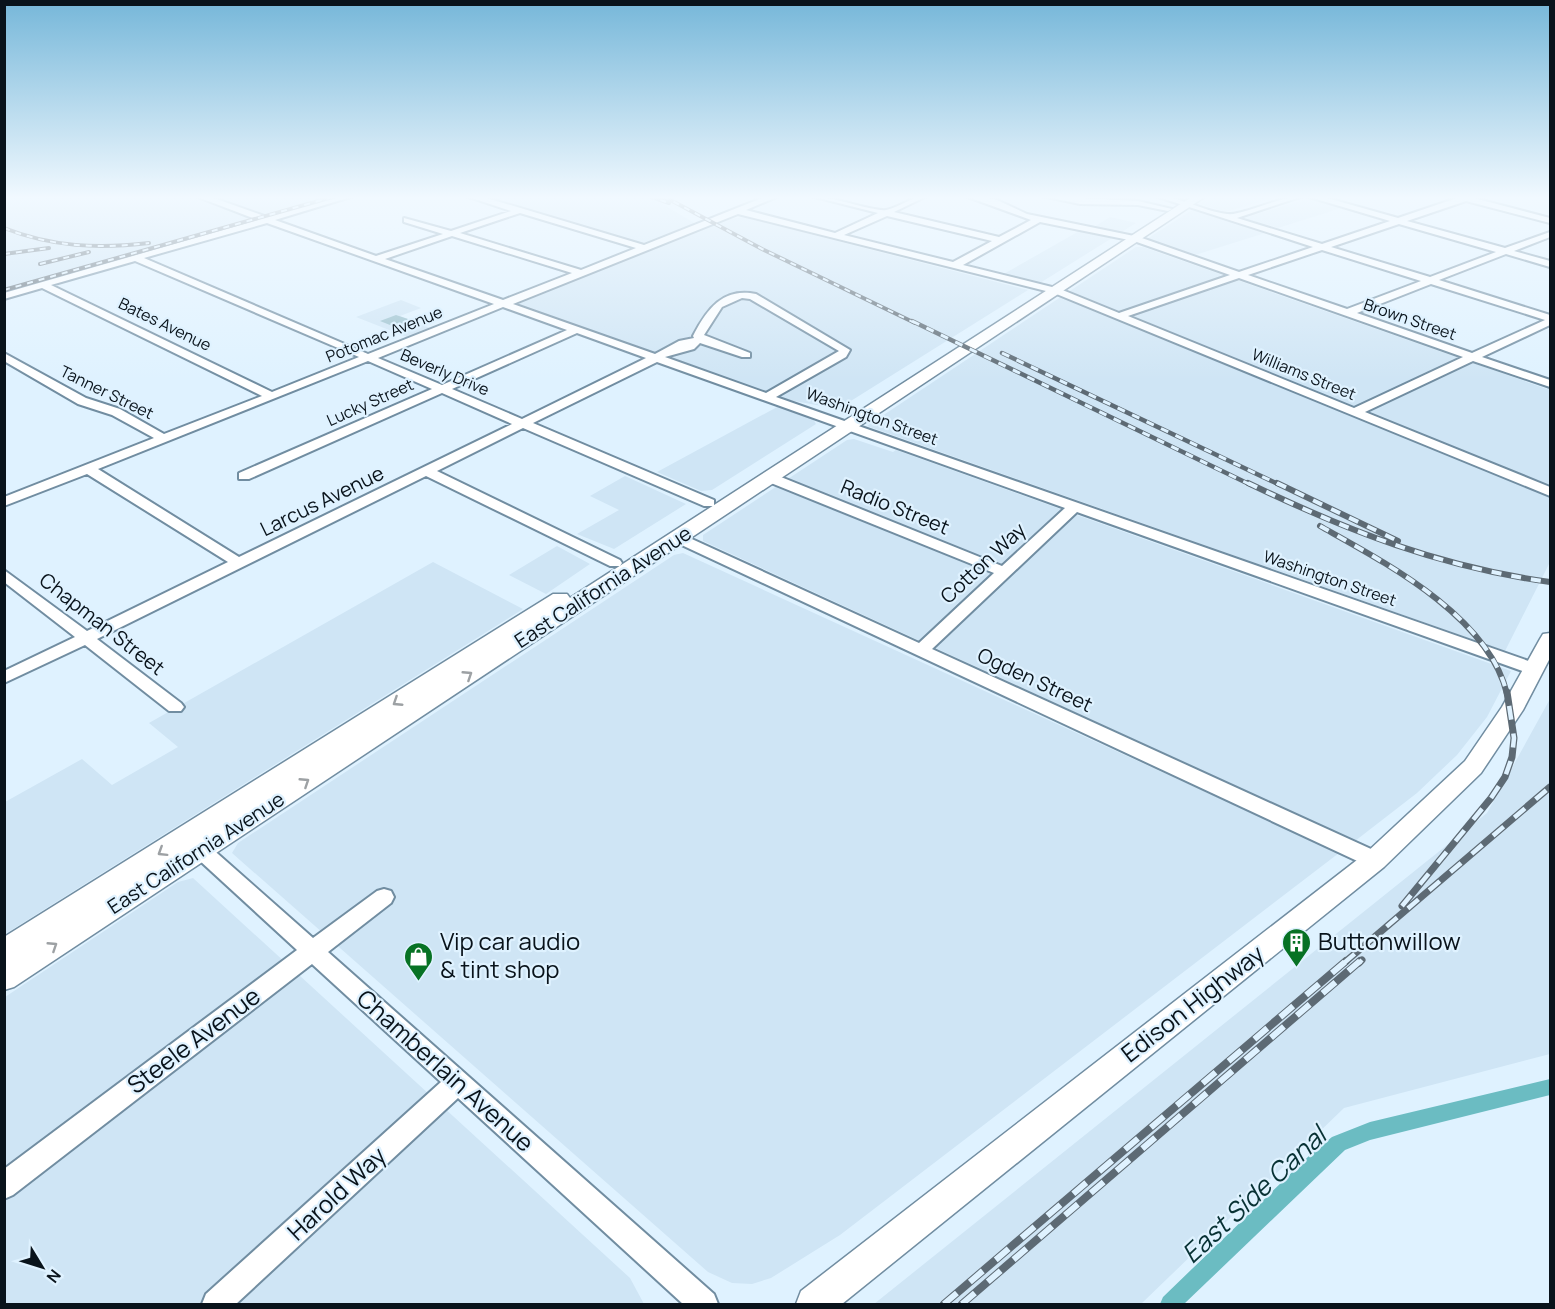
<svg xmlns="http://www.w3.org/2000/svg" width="1555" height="1309" viewBox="0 0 1555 1309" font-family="Manrope,sans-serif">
	<rect width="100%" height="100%" fill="#dff2ff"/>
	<path fill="#cfe5f5" d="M5 196H343L5 293Z
		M476 196H649L696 224 743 217 1028 290 838 409 789 400 517 304 655 248Z
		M1212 196H1279L1226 212 1200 204Z
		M1307 199 1341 208 1278 228 1244 218Z
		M1192 210 1265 233 1195 255 1147 239Z
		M1110 217 1136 223 1040 283 1002 275 1081 230 1094 227Z
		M1136 247H1143L1547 389 1550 387V562L1505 651 867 426Z
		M401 300 421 308 400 316 430 328 407 337 356 317Z
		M779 406 813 419 816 424 712 490 701 491 657 472Z
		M854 439 893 452 896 450 1511 671 1487 717 1457 755 1417 793 1355 841 703 541V535L847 440Z
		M625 476 686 504 614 549 577 534 619 510 590 496Z
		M557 546 590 564 546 594 509 575Z
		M683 553 1339 853 840 1235 771 1278 752 1284 732 1283 708 1272 232 853 238 843 674 555Z
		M433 562 523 609 5 934V802L82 759 112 785 178 747 149 723Z
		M1550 699V1054L1344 1108 1141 1304H874L1487 813Z
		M193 878 630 1278 644 1304H5V997L178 882Z"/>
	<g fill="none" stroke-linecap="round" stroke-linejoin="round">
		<path fill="#6bbcc2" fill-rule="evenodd" d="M1550 1079V1095L1370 1140 1345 1150 1184 1304H1160L1163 1297 1312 1153 1332 1137 1370 1122Z"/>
	</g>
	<path fill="#9ac0cc" d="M396 315 411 320 395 327 380 321Z"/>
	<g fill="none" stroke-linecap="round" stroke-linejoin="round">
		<defs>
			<path id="minor" d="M195 196H208L267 217 340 196H354L275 220 376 256 443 234 404 222V218L451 231 511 211 466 196H480L644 245 767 196H779L746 210 835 233 878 213 811 196C831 196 875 212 886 210 901 207 911 196 927 196L894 212 999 237 1031 220 965 196H981L997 200 1027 214 1139 237 1239 272 1313 247 1155 196C1181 196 1202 211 1227 214 1242 216 1280 196 1303 196L1237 218 1322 244 1390 221 1306 196H1320L1398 218 1457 198 1456 196H1476L1474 198 1550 218V223L1466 201 1407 221 1505 248 1550 232V237L1514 251 1550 261V267L1506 254 1439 280 1550 315V325L1482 357 1550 380V387L1473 361 1365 412 1550 487V496L1054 293 738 214 513 304 655 354 679 341 694 338 693 336C707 309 723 287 756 294L850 350 846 357 776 397 1540 665 1542 669 1540 673H1528L1077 512 932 649 1382 854 1385 860 1382 866 1375 868 1368 866 673 541 671 538 673 535H683L919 643 994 573 766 481V475H776L1002 566 1065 508 657 362 533 423 714 500V506H704L523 428 437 471 620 560 622 563 620 566H610L426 476 97 639 181 703 184 707 181 711H169L85 645 4 683V671L75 637 4 582V570L87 631 228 562 87 474 4 506V497L154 438 112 415 78 404 4 361V353L86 398 120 409 164 434 262 396 42 288 4 299V293L258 220ZM520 213 636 248 581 270 460 233ZM887 216 992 241 953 262 844 235ZM1040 222 1134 241 1230 275 1119 313 1060 289 963 265ZM267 223 494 304 368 354 144 258ZM1399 224 1496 252 1430 277 1331 247ZM452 236 572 273 503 300 385 259ZM1322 250 1421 281 1347 309 1248 275ZM135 261 359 357 272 392 51 285ZM1239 278 1463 357 1354 408 1128 316ZM1431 284 1545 320 1472 353 1357 313ZM742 298 750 299 839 351 766 393 665 357 694 349 700 343 742 357H750V353L704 335 722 307ZM503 307 567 330 442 385 378 358ZM577 333 646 358 522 419 452 389ZM368 361 432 389 239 473V479H249L442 393 512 424 239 557 98 469Z
				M1042 196 1138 201 1172 209 1168 211 1138 205 1080 204Z
				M194 836 201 839 313 938 377 891 384 889 391 891 394 897 391 903 328 952 714 1294 718 1304H683L458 1098 236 1304H202L206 1294 441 1082 312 964 13 1195 4 1199V1169L297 950 187 849 184 844 187 839Z"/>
			<path id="major" d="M1193 196H1206L14 987 4 990V937L553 594H567L570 598Z
				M1550 633V658L1523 710 1481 773 1384 867 842 1304H796L801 1291 1366 853 1465 761 1502 707 1540 639 1543 634Z"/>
		</defs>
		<use href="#minor" stroke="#718da1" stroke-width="4"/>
		<use href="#major" stroke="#718da1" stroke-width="3"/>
		<use href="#minor" fill="#fff" fill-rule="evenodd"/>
		<use href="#major" fill="#fff" fill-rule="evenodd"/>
		<defs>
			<path id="rail-far4" d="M649 196 669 203
				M663 196 762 249 915 323
				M4 228C52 247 98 249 149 243
				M4 254 49 248
				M40 264 89 252
				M4 290 336 196"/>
			<path id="rail-far3" d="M912 321 1251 485
				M1002 353 1280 485"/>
			<path id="rail-far2" d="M1248 483C1348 531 1440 567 1550 582
				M1277 483 1398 541
				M1320 526C1384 562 1489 616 1507 694"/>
			<path id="rail-far1" d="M1402 906 1491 798 1505 777 1512 757 1514 738 1507 692
				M1344 963 1550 787
				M1359 963 1362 960"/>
			<path id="rail" d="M944 1304 1346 961
				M962 1304 1360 961"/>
		</defs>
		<use href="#rail-far4" stroke="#5d6a74" stroke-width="4"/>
		<use href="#rail-far3" stroke="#5d6a74" stroke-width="4.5"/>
		<use href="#rail-far2" stroke="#5d6a74" stroke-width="6"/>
		<use href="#rail-far1" stroke="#5d6a74" stroke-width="7"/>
		<use href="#rail" stroke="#5d6a74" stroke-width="8"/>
		<use href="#rail-far4" stroke="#dff2ff" stroke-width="2" stroke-dasharray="6" stroke-linecap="butt"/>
		<use href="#rail-far3" stroke="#dff2ff" stroke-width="3" stroke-dasharray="8" stroke-linecap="butt"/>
		<use href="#rail-far2" stroke="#dff2ff" stroke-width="4" stroke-dasharray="10" stroke-linecap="butt"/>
		<use href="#rail-far1" stroke="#dff2ff" stroke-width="4.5" stroke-dasharray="14" stroke-linecap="butt"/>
		<use href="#rail" stroke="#dff2ff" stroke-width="6" stroke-dasharray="17" stroke-linecap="butt"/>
	</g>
	<defs><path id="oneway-chevron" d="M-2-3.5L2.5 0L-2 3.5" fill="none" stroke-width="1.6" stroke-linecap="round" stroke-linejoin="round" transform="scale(1.5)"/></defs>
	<g stroke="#9da1a4">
		<use href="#oneway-chevron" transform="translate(468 675) rotate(-33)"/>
		<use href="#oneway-chevron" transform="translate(397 702) rotate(147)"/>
		<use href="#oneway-chevron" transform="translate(305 782) rotate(-33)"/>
		<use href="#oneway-chevron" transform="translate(162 852) rotate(148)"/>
		<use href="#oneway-chevron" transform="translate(53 946) rotate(-33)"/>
	</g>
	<linearGradient id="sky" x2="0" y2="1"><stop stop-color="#76b7d9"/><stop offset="0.52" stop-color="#f1f9ff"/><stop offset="1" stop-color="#f1f9ff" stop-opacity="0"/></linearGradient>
	<rect width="1555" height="380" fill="url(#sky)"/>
	<defs>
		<symbol id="building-pin" viewBox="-11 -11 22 30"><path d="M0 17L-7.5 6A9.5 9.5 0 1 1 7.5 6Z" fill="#077224" stroke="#dff2ff"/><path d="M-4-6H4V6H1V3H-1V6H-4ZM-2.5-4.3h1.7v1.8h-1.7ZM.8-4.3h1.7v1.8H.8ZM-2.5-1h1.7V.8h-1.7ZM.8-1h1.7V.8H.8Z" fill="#fff"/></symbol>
		<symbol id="shop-pin" viewBox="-11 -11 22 30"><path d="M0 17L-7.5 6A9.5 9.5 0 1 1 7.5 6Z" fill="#077224" stroke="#dff2ff"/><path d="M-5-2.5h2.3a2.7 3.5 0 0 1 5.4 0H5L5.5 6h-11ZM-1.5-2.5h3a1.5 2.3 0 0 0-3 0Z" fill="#fff"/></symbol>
	</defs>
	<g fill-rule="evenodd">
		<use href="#building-pin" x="1280" y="926" width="33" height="45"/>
		<use href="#shop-pin" x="402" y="940" width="33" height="45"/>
	</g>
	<g text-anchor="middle" stroke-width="4.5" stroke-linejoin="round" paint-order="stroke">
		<g font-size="16" fill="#09131b" stroke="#dff2ff">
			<text transform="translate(1410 319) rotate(19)" y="6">Brown Street</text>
			<text transform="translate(165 324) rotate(26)" y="6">Bates Avenue</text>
			<text transform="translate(384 334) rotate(-22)" y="6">Potomac Avenue</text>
			<text transform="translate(445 372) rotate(23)" y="6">Beverly Drive</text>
			<text transform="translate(1304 374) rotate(22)" y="6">Williams Street</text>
			<text transform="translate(107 392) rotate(26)" y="6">Tanner Street</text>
			<text transform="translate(370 402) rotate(-24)" y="6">Lucky Street</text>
			<text transform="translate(872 416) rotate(20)" y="6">Washington Street</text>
			<text transform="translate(1330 578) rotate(19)" y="6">Washington Street</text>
		</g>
		<g font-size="20" fill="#09131b" stroke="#dff2ff">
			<text transform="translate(322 501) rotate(-26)" y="7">Larcus Avenue</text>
			<text transform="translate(895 507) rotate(22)" y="7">Radio Street</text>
			<text transform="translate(983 563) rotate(-43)" y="7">Cotton Way</text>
			<text transform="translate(603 587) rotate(-33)" y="7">East California Avenue</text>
			<text transform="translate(102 624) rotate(38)" y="7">Chapman Street</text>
			<text transform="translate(1035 680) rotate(25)" y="7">Ogden Street</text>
			<text transform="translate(196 853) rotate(-33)" y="7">East California Avenue</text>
		</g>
		<g font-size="24" fill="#09131b" stroke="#dff2ff" text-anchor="start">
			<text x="440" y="950">Vip car audio<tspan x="440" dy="28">&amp; tint shop</tspan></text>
			<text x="1318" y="950">Buttonwillow</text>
		</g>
		<g font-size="24" fill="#09131b" stroke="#dff2ff">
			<text transform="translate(1193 1004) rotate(-38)" y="8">Edison Highway</text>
			<text transform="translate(194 1041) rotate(-37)" y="8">Steele Avenue</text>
			<text transform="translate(445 1071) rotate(42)" y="8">Chamberlain Avenue</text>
			<text transform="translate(337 1194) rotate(-43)" y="8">Harold Way</text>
		</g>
		<g font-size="26" font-style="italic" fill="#073134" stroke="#dff2ff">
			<text transform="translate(1254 1195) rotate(-43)" y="9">East Side Canal</text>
		</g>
	</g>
	<rect width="1555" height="1309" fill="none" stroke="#09131b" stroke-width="12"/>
	<g transform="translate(42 1267) rotate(128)" stroke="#dff2ff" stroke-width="4.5" paint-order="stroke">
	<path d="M0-4.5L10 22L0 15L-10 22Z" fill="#09131b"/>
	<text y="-9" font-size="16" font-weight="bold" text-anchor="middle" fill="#09131b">N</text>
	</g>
</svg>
